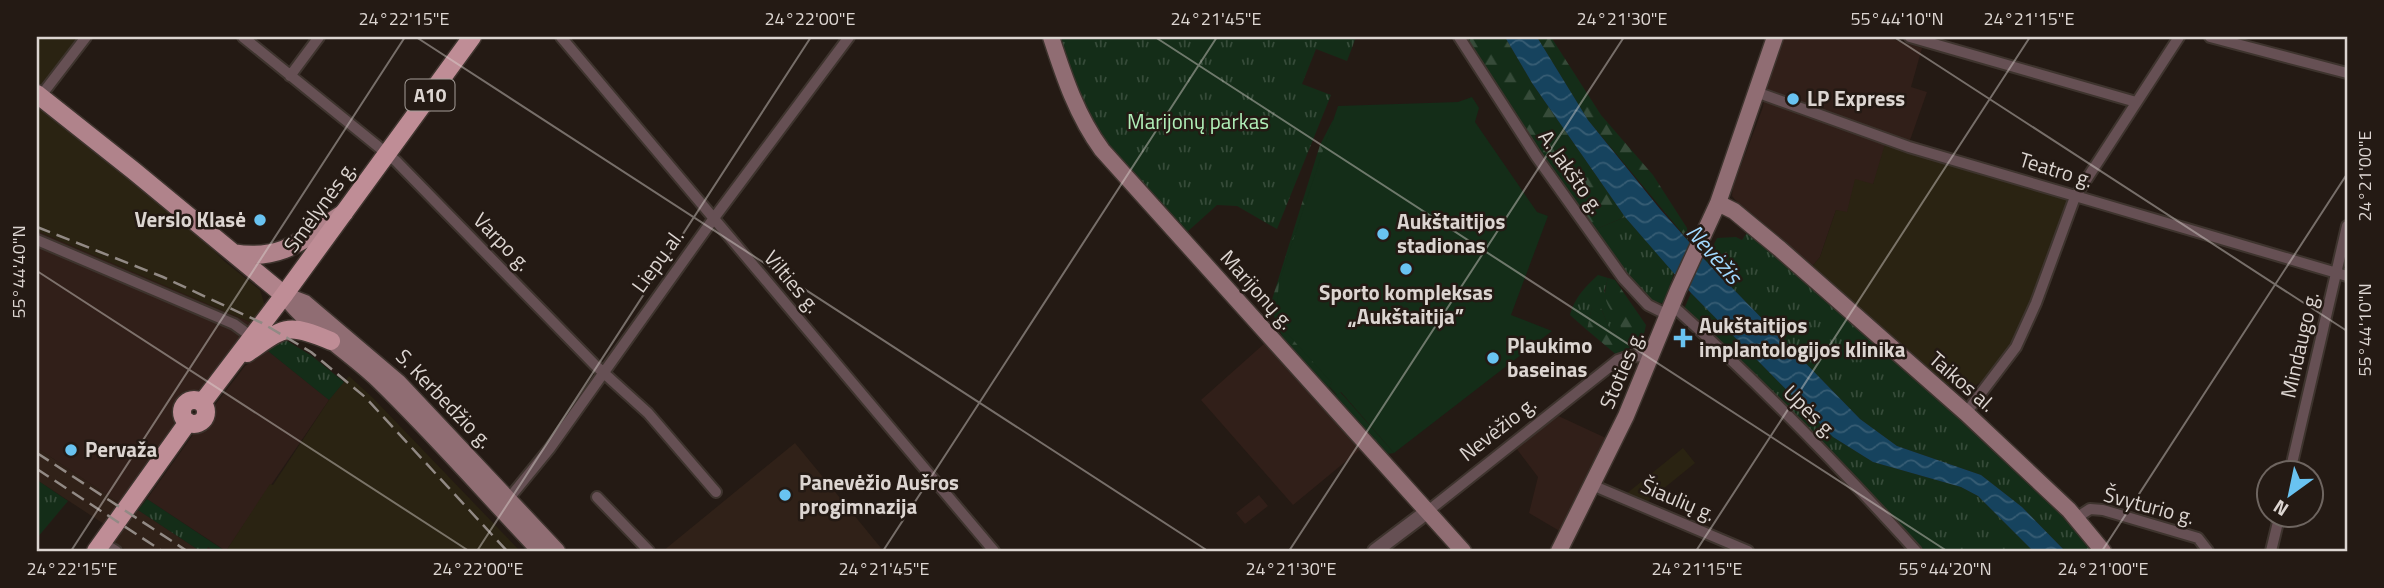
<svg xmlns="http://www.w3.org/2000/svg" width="2384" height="588" viewBox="0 0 2384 588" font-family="'Titillium Web',sans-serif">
	<defs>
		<pattern id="grass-tufts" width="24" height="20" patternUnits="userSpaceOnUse" patternTransform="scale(1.75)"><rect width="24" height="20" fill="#142d18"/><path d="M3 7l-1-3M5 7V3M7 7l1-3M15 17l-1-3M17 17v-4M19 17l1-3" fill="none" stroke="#364b39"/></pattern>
		<pattern id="forest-firs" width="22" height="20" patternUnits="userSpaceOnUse" patternTransform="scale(1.75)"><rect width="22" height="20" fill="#142d18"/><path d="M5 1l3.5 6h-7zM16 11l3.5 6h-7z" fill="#364b39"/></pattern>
		<pattern id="water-waves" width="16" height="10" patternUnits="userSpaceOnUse" patternTransform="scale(1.75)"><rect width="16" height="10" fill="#16435e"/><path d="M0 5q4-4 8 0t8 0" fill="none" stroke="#375d74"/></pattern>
	</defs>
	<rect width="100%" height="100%" fill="#241a14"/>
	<path fill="#311f19" d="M1784 37H1886L1922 48 1911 87 1927 92 1909 143 1847 213 1836 210 1820 257 1810 269 1747 214 1732 196 1733 187 1763 107 1765 92Z
		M37 231 252 323 201 391 193 396H184L178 405V424L122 505 37 448Z
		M1265 343 1362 448 1293 505 1201 400Z
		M268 351 329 400 226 551 147 499 205 418 245 366Z
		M1552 413 1608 439 1563 533 1529 513 1538 477 1513 444Z
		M1259 495 1268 506 1245 524 1236 513Z"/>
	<path fill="#2a2312" d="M37 37H80L37 89Z
		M37 103 180 216 224 261 260 290 265 306 252 323 37 231Z
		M1885 144 2069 199 2034 301 2012 348 1986 379 1976 385 1956 387 1941 382 1810 269 1820 257 1836 210 1847 212 1855 179 1873 184Z
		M349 376 373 398 520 551H226L270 484 273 485 329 400Z
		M1683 448 1695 463 1647 502 1626 494Z"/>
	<path fill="#302118" d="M795 443 881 548 876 551H663Z
		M37 448 122 505 107 526 37 480Z
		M138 510 200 551H127L114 542Z"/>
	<path fill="url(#grass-tufts)" d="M1056 37H1356L1347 61 1316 49 1302 84 1331 95 1277 229 1237 206 1217 205 1186 233 1097 134 1085 115Z
		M1625 217 1674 273 1669 287 1671 292 1663 303C1638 303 1607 249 1594 230Z
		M1748 231 2028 479 2094 551H2065L2022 507 1981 475 1897 446 1860 419 1706 261 1717 238 1736 237 1742 240Z
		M1598 275 1608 278 1604 291 1622 327 1615 333 1610 330 1601 308 1592 307 1587 330 1570 315C1574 298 1586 286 1598 275Z
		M1691 293 1833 437 1873 462 1961 487 1978 496 2033 551H1916L1684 309Z
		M284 339 312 356 344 382 329 400 268 351Z
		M37 480 68 501 37 538Z
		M147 499 225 551H214L208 547 206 551H200L138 510Z"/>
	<path fill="url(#forest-firs)" d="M1466 37H1505L1532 83 1625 217 1594 230 1489 77Z
		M1537 37H1551L1601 115 1653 175 1687 228 1688 240 1588 120Z
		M1333 120 1335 123 1332 383 1329 387 1336 395 1340 392 1394 453 1387 454 1283 338 1270 306 1320 145Z
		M1608 278 1615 280 1646 325 1644 334 1619 357 1587 330 1592 306 1596 304 1601 308 1610 330 1615 333 1621 327C1610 306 1600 303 1608 278Z"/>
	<path fill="#142d18" d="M1472 97 1479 108 1475 122 1537 212 1548 216 1511 315 1552 331 1394 453 1341 392 1337 395 1329 386 1332 383 1285 331 1279 320 1277 305 1279 282 1338 106 1458 102Z"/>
	<path fill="url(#water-waves)" d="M1505 37H1537L1588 120 1660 209 1706 261 1860 419 1897 446 1981 475 2022 507 2065 551H2033L1978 496 1961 487 1873 462 1833 437 1691 293 1625 217 1532 83Z"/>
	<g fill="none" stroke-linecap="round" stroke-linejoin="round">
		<defs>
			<path id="minor" d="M243 37 396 161 595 365 648 413 716 492
				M561 37 994 551
				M1459 37 1536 156 1623 278 1648 305 1668 315
				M1910 37 2136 102
				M2210 37 2347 73
				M290 76 319 37
				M1756 92 1909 147 2347 276
				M40 97 86 37
				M37 240 234 324 252 337
				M1672 305C1758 382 1839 466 1916 551
				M1966 413 2016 347 2036 303 2075 197 2179 37
				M2290 472 2347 226
				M1592 485 1748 551
				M597 497 649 551
				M506 502 550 448 714 218 849 37
				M1428 511 1618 360 1630 356 1652 357
				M2076 518 2090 509 2103 510 2198 538 2208 551
				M103 543 116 551
				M2271 551 2280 514"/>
			<path id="tertiary" d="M1375 551 1428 511"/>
			<path id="secondary" d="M1051 37C1064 77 1077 116 1102 150L1463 551
				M1718 203 1734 211 1780 249 1966 413 2069 510 2103 551
				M284 295 305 303 398 382 557 551
				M284 295C309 328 345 349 375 377 432 432 485 493 540 551
				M1559 551 1626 416 1678 290 1718 203 1775 37"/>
			<path id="primary" d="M37 94 134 171 284 295
				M233 253C282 262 305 238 344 213"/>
			<path id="trunk" d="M247 353C285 327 286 322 331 341
				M182 412a12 12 0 1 1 24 0a12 12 0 1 1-24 0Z
				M202 403 284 295 472 37
				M96 551 188 422"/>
		</defs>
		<use href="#minor" stroke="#3e342e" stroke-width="14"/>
		<use href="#tertiary" stroke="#3e342e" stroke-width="18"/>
		<use href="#secondary" stroke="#3e342e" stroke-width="19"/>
		<use href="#primary" stroke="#3e342e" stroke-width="21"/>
		<use href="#trunk" stroke="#3e342e" stroke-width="21"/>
		<use href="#minor" stroke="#665054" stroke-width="10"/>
		<use href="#tertiary" stroke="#665054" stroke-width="14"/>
		<use href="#secondary" stroke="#906d73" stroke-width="16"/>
		<use href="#primary" stroke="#b0838b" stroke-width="18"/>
		<use href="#trunk" stroke="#bf8d96" stroke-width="18"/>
		<path stroke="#928a85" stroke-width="2.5" stroke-dasharray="14 7" stroke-linecap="butt" d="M37 227 163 277 262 323 311 352 365 397 507 551
			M37 453 187 551
			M37 469 162 551"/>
	</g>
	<path fill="none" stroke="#dcd5d1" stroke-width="2" stroke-opacity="0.45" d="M416 37 1208 551M1155 37 1947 551M1894 37 2347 331M37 271 469 551M71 551 405 37M477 551 811 37M883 551 1217 37M1289 551 1624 37M1696 551 2030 37M2102 551 2347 174"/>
	<g fill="#69c3f1" stroke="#241a14" stroke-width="2.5">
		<circle cx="1793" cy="99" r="7"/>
		<circle cx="260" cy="220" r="7"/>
		<circle cx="1383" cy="234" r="7"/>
		<circle cx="1406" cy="269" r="7"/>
		<path d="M1679.5 327.5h7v7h7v7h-7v7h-7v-7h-7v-7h7z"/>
		<circle cx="1493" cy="358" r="7"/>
		<circle cx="71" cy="450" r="7"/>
		<circle cx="785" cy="495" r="7"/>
	</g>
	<g text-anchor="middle" stroke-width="5" stroke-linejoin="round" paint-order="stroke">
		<rect fill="#241a14" stroke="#a59d98" stroke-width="2" x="405.5" y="79.5" width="49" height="31" rx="5"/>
		<g font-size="19" font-weight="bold" fill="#dcd5d1">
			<text x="430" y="102">A10</text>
		</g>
		<g font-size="21" font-weight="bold" fill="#dcd5d1" stroke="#241a14" text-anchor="start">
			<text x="1807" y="106">LP Express</text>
			<text x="246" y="227" text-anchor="end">Verslo Klasė</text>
			<text x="1397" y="229">Aukštaitijos<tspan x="1397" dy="24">stadionas</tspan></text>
			<text x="1406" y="300" text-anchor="middle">Sporto kompleksas<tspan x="1406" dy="24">„Aukštaitija”</tspan></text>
			<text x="1699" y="333">Aukštaitijos<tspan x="1699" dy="24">implantologijos klinika</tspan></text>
			<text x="1507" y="353">Plaukimo<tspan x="1507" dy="24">baseinas</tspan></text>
			<text x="85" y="457">Pervaža</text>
			<text x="799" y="490">Panevėžio Aušros<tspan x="799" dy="24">progimnazija</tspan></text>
		</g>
		<g font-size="21" fill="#b1efb8" stroke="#241a14">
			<text x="1198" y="129">Marijonų parkas</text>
		</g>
		<g font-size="21" fill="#dcd5d1" stroke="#241a14">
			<text transform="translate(2056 170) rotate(17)" y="7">Teatro g.</text>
			<text transform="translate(1571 172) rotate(55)" y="7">A. Jakšto g.</text>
			<text transform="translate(320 207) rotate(-54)" y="7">Smėlynės g.</text>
			<text transform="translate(502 242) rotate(46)" y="7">Varpo g.</text>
			<text transform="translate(658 261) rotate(-54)" y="7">Liepų al.</text>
			<text transform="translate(792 282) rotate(50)" y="7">Vilties g.</text>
			<text transform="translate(1257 290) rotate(48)" y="7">Marijonų g.</text>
			<text transform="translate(2300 345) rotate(-77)" y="7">Mindaugo g.</text>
			<text transform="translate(1622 370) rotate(-67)" y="7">Stoties g.</text>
			<text transform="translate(1962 382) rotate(41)" y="7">Taikos al.</text>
			<text transform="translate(444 399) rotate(46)" y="7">S. Kerbedžio g.</text>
			<text transform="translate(1810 412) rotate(45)" y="7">Upės g.</text>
			<text transform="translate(1498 429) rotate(-38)" y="7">Nevėžio g.</text>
			<text transform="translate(1678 500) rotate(23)" y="7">Šiaulių g.</text>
			<text transform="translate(2149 506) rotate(15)" y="7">Švyturio g.</text>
		</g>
		<g font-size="23" font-style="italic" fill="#a1d9ff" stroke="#241a14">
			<text transform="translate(1714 254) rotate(49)" y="8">Nevėžis</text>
		</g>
	</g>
	<rect width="2384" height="588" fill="none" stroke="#241a14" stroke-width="77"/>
	<g transform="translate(2290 494) rotate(213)"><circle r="33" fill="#241a14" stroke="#6e6560" stroke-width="2"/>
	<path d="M0-5L12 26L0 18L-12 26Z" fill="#69c3f1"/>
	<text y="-10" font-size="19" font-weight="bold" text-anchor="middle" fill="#dcd5d1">N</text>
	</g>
	<rect x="38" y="38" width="2308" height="512" fill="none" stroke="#dcd5d1" stroke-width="2.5"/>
	<g font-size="18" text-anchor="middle" fill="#dcd5d1">
		<text x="404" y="25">24°22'15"E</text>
		<text x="810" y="25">24°22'00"E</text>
		<text x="1216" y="25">24°21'45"E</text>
		<text x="1622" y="25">24°21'30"E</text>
		<text x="1897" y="25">55°44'10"N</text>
		<text x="2029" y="25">24°21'15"E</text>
		<text transform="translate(2365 176) rotate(-90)" y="6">24°21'00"E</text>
		<text transform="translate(19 272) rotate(-90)" y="6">55°44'40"N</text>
		<text transform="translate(2365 330) rotate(-90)" y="6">55°44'10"N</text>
		<text x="72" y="575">24°22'15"E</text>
		<text x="478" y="575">24°22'00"E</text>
		<text x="884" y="575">24°21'45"E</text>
		<text x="1291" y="575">24°21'30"E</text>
		<text x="1697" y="575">24°21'15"E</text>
		<text x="1945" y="575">55°44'20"N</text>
		<text x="2103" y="575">24°21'00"E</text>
	</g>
</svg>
